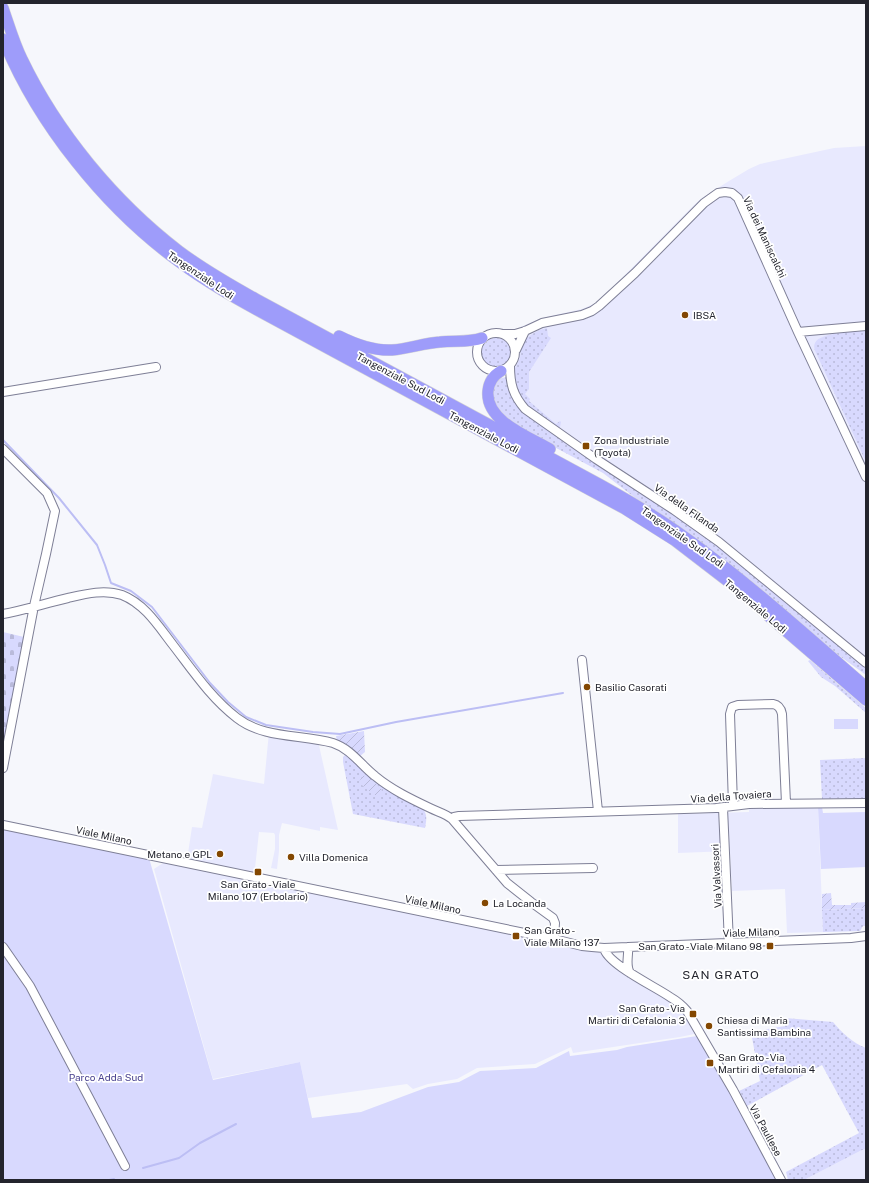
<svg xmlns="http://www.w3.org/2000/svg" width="869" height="1183" viewBox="0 0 869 1183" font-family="'Public Sans',sans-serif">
	<defs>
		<pattern id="grass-dots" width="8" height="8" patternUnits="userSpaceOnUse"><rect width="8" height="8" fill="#d8d9fe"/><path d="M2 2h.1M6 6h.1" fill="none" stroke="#b9bada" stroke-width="1.8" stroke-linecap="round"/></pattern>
		<pattern id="cemetery-stones" width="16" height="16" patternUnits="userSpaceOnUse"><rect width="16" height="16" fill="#d8d9fe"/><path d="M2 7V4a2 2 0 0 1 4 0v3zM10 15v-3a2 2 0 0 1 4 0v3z" fill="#b9bada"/></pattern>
		<pattern id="garden-furrows" width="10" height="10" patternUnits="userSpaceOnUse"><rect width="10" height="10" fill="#d8d9fe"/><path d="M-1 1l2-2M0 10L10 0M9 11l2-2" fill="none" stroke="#b9bada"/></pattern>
	</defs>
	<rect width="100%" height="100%" fill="#f6f7fc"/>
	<path fill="#e8e9fe" d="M866 146V669L743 566 690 526 573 448 528 415 513 400 510 394 506 377 515 364 517 357 518 350 516 329 542 318 582 309 596 303 609 291 694 205 702 198 729 181 749 169 760 164 834 148Z
		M269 732 318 741 338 830 320 827V831L282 823 279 835V851L277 869 271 868 275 849V835L274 833 259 832 254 877 603 949 680 1004 699 1033 680 1037 573 1053 571 1047 535 1064 477 1068 457 1079 428 1084 413 1089 407 1084 308 1098 300 1062 213 1079 154 869 172 857 187 860 192 827 202 828 213 774 264 784Z
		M818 807 823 932 787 933 785 889 732 891 730 851 678 853V814L749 812V808Z
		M866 1149V1180H804L862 1150Z"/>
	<path fill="url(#grass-dots)" d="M547 328 548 336 551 338 529 372V389L525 394 530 399 529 401 556 424 560 421 561 422 560 427 558 428C546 420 531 413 523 402 518 396 512 376 515 369 516 365 519 362 520 358 521 354 520 349 522 345 526 336 537 330 547 328Z
		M866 331V462L817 355C815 351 813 347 815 343 820 332 855 332 866 331Z
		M480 354a16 16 0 1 1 32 0a16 16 0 1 1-32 0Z
		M506 377C508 389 511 400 521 409 533 421 548 430 562 440 604 470 648 496 690 526 751 570 808 620 866 669V675L834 652 766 593 712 550 634 497 603 473 530 434 504 417 493 403 494 382 498 379Z
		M810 660 866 708V713L835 686 821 677 808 661Z
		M345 755H348L423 809C428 815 426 822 425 828L353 814 343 762V757Z
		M866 758V798L822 799 820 760Z
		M866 908V926H863L860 931 823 932 822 910Z
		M785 1018 833 1022C842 1033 853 1043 866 1048V1149L862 1150 804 1180H788L786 1172 859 1133 822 1065 747 1106 739 1091 760 1081 751 1032 785 1026Z"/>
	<path fill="url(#cemetery-stones)" d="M3 632 24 637 26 639 3 749Z"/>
	<path fill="#d8d9fe" d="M834 719H858V729H834Z
		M818 807H822L823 813 866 812V867L821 869Z
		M3 829 149 858 213 1080 300 1062 312 1118 361 1112 428 1087 459 1082 480 1071 536 1068 569 1051 570 1056 617 1050 627 1047 697 1036 738 1104 778 1180H3Z"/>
	<path fill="url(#garden-furrows)" d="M364 731 365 752 359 757 337 741 336 736Z
		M363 775 373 780 382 790 378 797 365 788 359 782Z
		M831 893 832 905H851V903L866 902V908L822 910V894Z"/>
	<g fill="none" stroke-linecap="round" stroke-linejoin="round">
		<path stroke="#bcbef4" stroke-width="2" d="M3 440 59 498 97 545 105 565 111 583 131 591 152 607 210 683 228 702 246 717 266 725 313 732 340 734 396 722 563 693
			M143 1168 179 1158 200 1143 236 1124
			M109 1180 114 1179"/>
		<defs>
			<path id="minor" d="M798 332 866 326
				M477 352a19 19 0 1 1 38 0a19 19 0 1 1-38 0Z
				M503 334H515L525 331 542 323 582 315 592 311 599 306 635 273 704 203 718 193 725 192 732 193 738 198 798 332 866 477
				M516 350 525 331
				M510 366C510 384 513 395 525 409L596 459 674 510 719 542 866 663
				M3 392 156 367
				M3 449 47 493 55 511 46 554 34 606 3 768
				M3 614C25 610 46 603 68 598 85 594 104 589 122 595 145 604 159 627 173 645 193 671 211 698 237 718 264 739 302 734 333 743 351 749 361 765 375 776 392 790 411 799 430 808 438 812 446 814 452 819L507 883 531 902 553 918 555 923 554 939
				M582 660 598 811
				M733 805 730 714 732 707 738 705 773 704C779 705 781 709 782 714L786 803
				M723 808 729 943
				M452 819 454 817 459 816 716 808 749 804 866 803
				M3 825 554 939 582 946 592 947 604 948 628 947 851 938 866 936
				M496 870 593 868
				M3 947 30 986 125 1166
				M628 947C629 956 625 965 630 973
				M604 948C607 964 656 987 670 997 677 1001 682 1005 687 1011L733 1090 781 1180"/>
			<path id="highway" d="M3 8C9 25 14 43 22 59 57 132 114 201 179 251 203 269 229 284 256 299L601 485C630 501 659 518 686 538 749 583 807 636 866 687
				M3 39C37 123 105 208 178 261 206 282 237 299 268 316L625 509 674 540 730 583 866 700
				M339 336C355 344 373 351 392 350 408 349 424 343 440 342 454 340 468 343 482 338
				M501 371C494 375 489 381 488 391 485 421 529 437 550 449"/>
		</defs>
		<use href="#minor" stroke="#7e7f96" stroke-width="10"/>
		<use href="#highway" stroke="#d3d3d5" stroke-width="12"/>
		<use href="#minor" stroke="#fff" stroke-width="8"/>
		<use href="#highway" stroke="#9e9cfa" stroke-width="11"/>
	</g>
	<g fill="#834701" stroke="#fff" stroke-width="1.5">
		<circle cx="685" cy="315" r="4"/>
		<rect x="582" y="442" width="8" height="8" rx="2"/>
		<circle cx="587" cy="687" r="4"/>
		<circle cx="220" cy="854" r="4"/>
		<circle cx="291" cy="857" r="4"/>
		<rect x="254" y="868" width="8" height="8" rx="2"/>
		<circle cx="485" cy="903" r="4"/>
		<rect x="512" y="932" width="8" height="8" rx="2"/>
		<rect x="766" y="942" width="8" height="8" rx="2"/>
		<rect x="689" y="1010" width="8" height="8" rx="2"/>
		<circle cx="709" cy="1026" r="4"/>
		<rect x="706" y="1059" width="8" height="8" rx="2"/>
	</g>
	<g text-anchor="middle" stroke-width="3.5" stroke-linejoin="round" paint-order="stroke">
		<g font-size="10" fill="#23242d" stroke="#fff">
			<text transform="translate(765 237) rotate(65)" y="4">Via dei Maniscalchi</text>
			<text transform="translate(201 275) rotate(34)" y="4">Tangenziale Lodi</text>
			<text transform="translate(401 378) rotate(28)" y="4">Tangenziale Sud Lodi</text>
			<text transform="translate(484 432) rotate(28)" y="4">Tangenziale Lodi</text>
			<text transform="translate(687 508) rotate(35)" y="4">Via della Filanda</text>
			<text transform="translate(683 537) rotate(35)" y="4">Tangenziale Sud Lodi</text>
			<text transform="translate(756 606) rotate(40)" y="4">Tangenziale Lodi</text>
			<text transform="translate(731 796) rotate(-4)" y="4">Via della Tovaiera</text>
			<text transform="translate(104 835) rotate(12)" y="4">Viale Milano</text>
			<text transform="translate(716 876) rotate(-93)" y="4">Via Valvassori</text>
			<text transform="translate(433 904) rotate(12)" y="4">Viale Milano</text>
			<text transform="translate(751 932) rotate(-2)" y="4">Viale Milano</text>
			<text transform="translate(766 1130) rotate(62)" y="4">Via Paullese</text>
		</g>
		<g font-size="10" fill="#23242d" stroke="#fff" text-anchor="start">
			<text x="693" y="319">IBSA</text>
			<text x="594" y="444">Zona Industriale<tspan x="594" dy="12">(Toyota)</tspan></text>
			<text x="595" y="691">Basilio Casorati</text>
			<text x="212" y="858" text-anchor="end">Metano e GPL</text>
			<text x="299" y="861">Villa Domenica</text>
			<text x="258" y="888" text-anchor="middle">San Grato - Viale<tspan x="258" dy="12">Milano 107 (Erbolario)</tspan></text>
			<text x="493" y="907">La Locanda</text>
			<text x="524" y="934">San Grato -<tspan x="524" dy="12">Viale Milano 137</tspan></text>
			<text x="762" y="950" text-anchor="end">San Grato - Viale Milano 98</text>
			<text x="685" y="1012" text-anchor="end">San Grato - Via<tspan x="685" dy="12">Martiri di Cefalonia 3</tspan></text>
			<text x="717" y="1024">Chiesa di Maria<tspan x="717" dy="12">Santissima Bambina</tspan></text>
			<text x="718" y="1061">San Grato - Via<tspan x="718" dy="12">Martiri di Cefalonia 4</tspan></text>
		</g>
		<g font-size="10" fill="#48418f" stroke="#fff">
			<text x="106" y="1081">Parco Adda Sud</text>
		</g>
		<g font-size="12" letter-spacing="1" fill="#23242d" stroke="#fff">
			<text x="721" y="979">SAN GRATO</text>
		</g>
	</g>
	<rect width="869" height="1183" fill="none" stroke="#23242d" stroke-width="8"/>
</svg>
